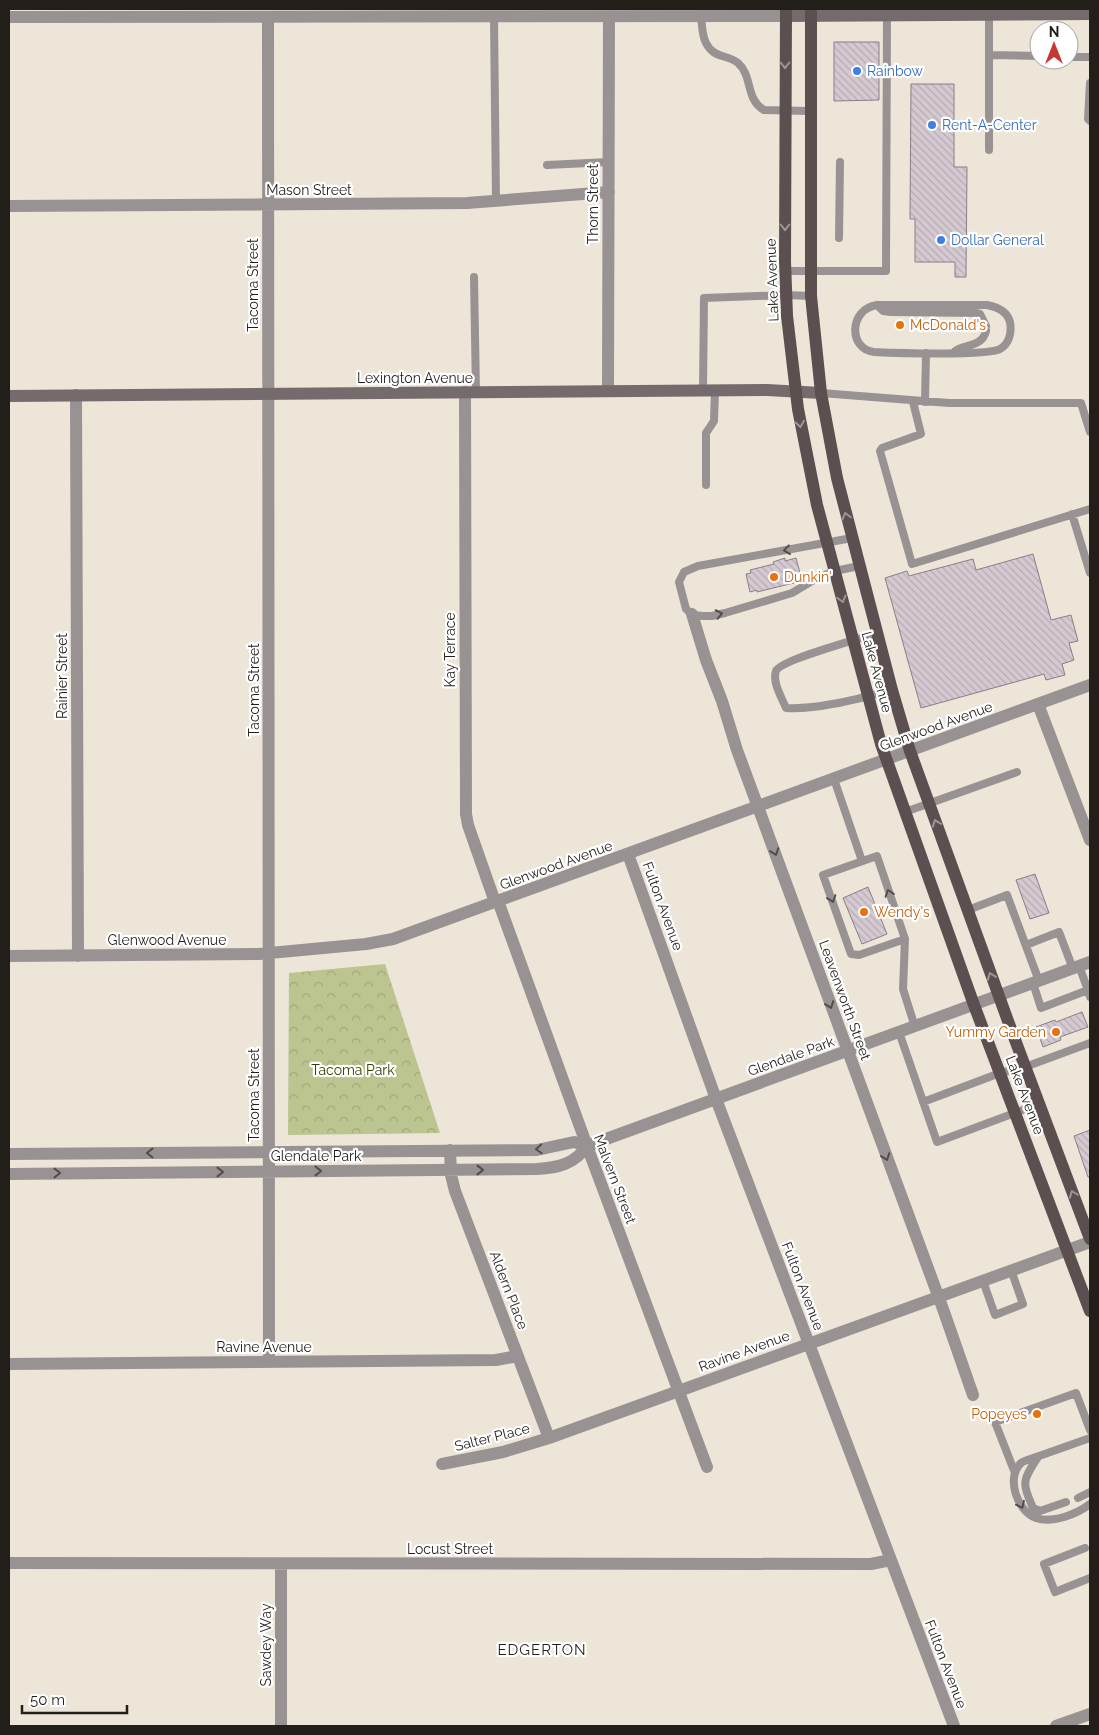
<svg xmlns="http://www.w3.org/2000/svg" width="1099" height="1735" viewBox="0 0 1099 1735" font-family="Raleway,sans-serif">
	<defs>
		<pattern id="park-crowns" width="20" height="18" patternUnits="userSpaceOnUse" patternTransform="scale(1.25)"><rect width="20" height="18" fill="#bcc490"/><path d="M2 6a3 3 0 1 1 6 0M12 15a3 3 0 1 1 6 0" fill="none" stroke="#a1a87c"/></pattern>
		<pattern id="building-back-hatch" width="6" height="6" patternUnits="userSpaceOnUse" patternTransform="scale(1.25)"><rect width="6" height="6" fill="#d5c9d2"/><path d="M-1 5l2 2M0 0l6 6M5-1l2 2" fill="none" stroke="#b7acb4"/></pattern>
	</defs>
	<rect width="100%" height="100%" fill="#ece5d8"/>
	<path fill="url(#park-crowns)" d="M385 964 440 1133 288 1135 289 973Z"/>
	<path fill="url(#building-back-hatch)" stroke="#8a7f87" d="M834 42H879V100L834 101Z
		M911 84H954V167H967L966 277H955V262H915V219H910Z
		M1033 554 1051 620 1071 615 1078 641 1069 643 1074 660 1062 664 1065 675 1046 680 1044 674 921 708 885 578 907 571 909 576 973 559 976 570Z
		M785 558V561L796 558 802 581 757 592V590L750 592 746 574 751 573 750 570 774 564 773 562Z
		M1035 874 1049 913 1030 919 1016 880Z
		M868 887 887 934 862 944 843 898Z
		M1082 1012 1088 1027 1060 1037 1061 1040 1043 1047 1036 1027 1055 1020 1056 1022Z
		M1090 1130V1177H1088L1074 1136Z"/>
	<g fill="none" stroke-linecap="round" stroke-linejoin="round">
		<path stroke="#999293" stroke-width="8" d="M701 16C702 25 702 36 706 43 714 59 727 54 738 63 753 76 745 99 764 110L810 111
			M494 17 496 201
			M990 55 1039 56
			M1069 57H1090
			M1090 83 1088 119 1090 121
			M989 150V15
			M547 165 609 162
			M839 238 840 162
			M785 271H886L887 15
			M474 277 476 392
			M877 305H987C998 307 1007 311 1010 322 1012 333 1009 344 1000 349 987 356 893 353 874 352 848 349 849 309 877 305Z
			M877 305 883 311 891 312 976 313 980 314 986 326
			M955 351C966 344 982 347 986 331
			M703 390 704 298 786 295 811 296
			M821 393 949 403H1081L1090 432
			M913 402 921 434 882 448 880 451 912 564 1090 509
			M925 402 926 353
			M706 485V433L714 421 715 390
			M1072 514 1090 573
			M852 538 698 566 684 572 679 582 686 609 693 615 703 616H712L725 613 792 593 817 578 835 571 859 566
			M877 633C862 638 780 660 776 671 772 682 782 698 786 708 818 710 861 698 892 690
			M834 779 862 861
			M905 812 1017 772
			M968 910 1007 895 1039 981
			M905 939 859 955 851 954 823 875 877 856 905 939 903 989 915 1027
			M1026 945 1059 932 1073 969
			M1079 966 1088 990
			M1033 983 1041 1008 1088 990 1090 997
			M899 1032 937 1142 1039 1104
			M923 1102 1000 1073 1025 1067 1090 1043
			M983 1281 995 1315 1023 1304 1011 1270
			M1090 1438C1073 1444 1056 1450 1039 1456 1034 1458 1025 1460 1021 1463 1005 1478 1018 1512 1036 1518 1052 1524 1077 1514 1090 1504
			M1038 1457C1022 1481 1022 1482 1033 1508L1040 1511 1066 1502
			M1015 1473 995 1422 1076 1393 1090 1430
			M1078 1498 1090 1492
			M1085 1548 1044 1564 1055 1592 1090 1578"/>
		<path stroke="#999293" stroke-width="12" d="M268 17 269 1362
			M9 206 467 203 609 192
			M608 391 609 17
			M465 392 466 814 468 825 495 902
			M76 395 78 956
			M692 614 706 660 722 701 737 750 943 1309 973 1395
			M1038 704 1090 840
			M628 854 716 1099 954 1726
			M498 901 587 1146 707 1467
			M9 956 259 954 366 944 393 939 1090 685
			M450 1150 451 1175 455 1191 549 1438
			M9 1154 537 1150 574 1142 587 1146
			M9 1174 537 1169C557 1168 575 1164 587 1146L1090 962
			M9 1364 496 1360 518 1356
			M442 1464 503 1452 549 1438 1090 1242
			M9 1563 871 1564 891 1560
			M281 1564V1726
			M1056 1726 1090 1714"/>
		<path stroke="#999293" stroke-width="12" d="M9 17 786 16"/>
		<path stroke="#756b6c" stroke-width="12" d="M786 16 1090 14
			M9 396 767 390 821 393"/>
		<path stroke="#5b4f50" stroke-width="12" d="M786 9 785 261 787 316 798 409 817 505 881 744 974 1005 1090 1311
			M811 9V296L821 393 837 478 892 690 910 751 1008 1021 1090 1239"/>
	</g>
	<defs><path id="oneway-chevron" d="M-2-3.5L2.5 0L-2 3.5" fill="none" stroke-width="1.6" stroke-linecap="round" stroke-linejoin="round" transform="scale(1.25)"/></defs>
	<g stroke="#9d9596">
		<use href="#oneway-chevron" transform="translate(785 65) rotate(90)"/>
		<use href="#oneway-chevron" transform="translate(785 227) rotate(90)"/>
		<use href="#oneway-chevron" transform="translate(800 424) rotate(81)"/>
		<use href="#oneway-chevron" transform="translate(846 516) rotate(-105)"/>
		<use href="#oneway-chevron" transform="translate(842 599) rotate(75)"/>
		<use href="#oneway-chevron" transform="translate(936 823) rotate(-110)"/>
		<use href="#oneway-chevron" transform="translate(991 976) rotate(-110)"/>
		<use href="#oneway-chevron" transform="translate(1073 1194) rotate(-111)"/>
	</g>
	<g stroke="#524d4b">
		<use href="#oneway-chevron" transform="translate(787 550) rotate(173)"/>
		<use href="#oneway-chevron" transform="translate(719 614) rotate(-12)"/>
		<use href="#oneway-chevron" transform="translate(775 852) rotate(70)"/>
		<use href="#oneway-chevron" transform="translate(889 893) rotate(-108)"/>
		<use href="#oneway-chevron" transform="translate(832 899) rotate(71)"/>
		<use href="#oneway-chevron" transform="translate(830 1005) rotate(70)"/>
		<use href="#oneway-chevron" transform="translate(539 1149) rotate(177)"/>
		<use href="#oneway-chevron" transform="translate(150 1153) rotate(180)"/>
		<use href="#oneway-chevron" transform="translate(886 1157) rotate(70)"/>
		<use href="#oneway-chevron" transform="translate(480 1170)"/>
		<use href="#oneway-chevron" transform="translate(318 1171)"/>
		<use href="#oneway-chevron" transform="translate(220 1172)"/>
		<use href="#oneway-chevron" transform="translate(57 1173)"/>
		<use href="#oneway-chevron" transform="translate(1021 1505) rotate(64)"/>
	</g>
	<g fill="#3f7fe0" stroke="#fff" stroke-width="2">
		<circle cx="857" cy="71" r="5"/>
		<circle cx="932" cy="125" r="5"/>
		<circle cx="941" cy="240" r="5"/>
	</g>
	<g fill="#e8710a" stroke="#fff" stroke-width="2">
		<circle cx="900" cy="325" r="5"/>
		<circle cx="774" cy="577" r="5"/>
		<circle cx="864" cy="912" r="5"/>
		<circle cx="1056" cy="1032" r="5"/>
		<circle cx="1037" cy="1414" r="5"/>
	</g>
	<g text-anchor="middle" stroke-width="4.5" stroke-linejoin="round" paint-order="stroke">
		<g font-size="14" fill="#366cbe" stroke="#fff" text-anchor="start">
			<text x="867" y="76">Rainbow</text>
			<text x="942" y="130">Rent-A-Center</text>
			<text x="951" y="245">Dollar General</text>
		</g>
		<g font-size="14" fill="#221f1b" stroke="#fff">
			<text x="309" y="195">Mason Street</text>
			<text transform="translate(593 204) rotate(-90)" y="5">Thorn Street</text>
			<text transform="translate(772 280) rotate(-92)" y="5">Lake Avenue</text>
			<text transform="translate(253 285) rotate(-90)" y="5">Tacoma Street</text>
			<text x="415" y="383">Lexington Avenue</text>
			<text transform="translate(450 650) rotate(-90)" y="5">Kay Terrace</text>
			<text transform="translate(877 672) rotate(75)" y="5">Lake Avenue</text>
			<text transform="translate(62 676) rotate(-90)" y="5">Rainier Street</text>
			<text transform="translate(254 690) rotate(-90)" y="5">Tacoma Street</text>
			<text transform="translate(936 726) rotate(-20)" y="5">Glenwood Avenue</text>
			<text transform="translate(556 865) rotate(-20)" y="5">Glenwood Avenue</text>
			<text transform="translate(663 906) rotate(70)" y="5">Fulton Avenue</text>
			<text x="167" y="945">Glenwood Avenue</text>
			<text transform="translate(845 1000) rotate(70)" y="5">Leavenworth Street</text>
			<text transform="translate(791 1056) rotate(-20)" y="5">Glendale Park</text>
			<text transform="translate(254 1095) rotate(-90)" y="5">Tacoma Street</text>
			<text transform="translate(1025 1095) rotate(69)" y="5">Lake Avenue</text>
			<text x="316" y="1161">Glendale Park</text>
			<text transform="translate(615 1179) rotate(69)" y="5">Malvern Street</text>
			<text transform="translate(803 1286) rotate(69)" y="5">Fulton Avenue</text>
			<text transform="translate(509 1290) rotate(69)" y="5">Aldern Place</text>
			<text x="264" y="1352">Ravine Avenue</text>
			<text transform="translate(744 1351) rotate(-20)" y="5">Ravine Avenue</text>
			<text transform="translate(492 1437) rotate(-14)" y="5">Salter Place</text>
			<text x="450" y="1554">Locust Street</text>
			<text transform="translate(266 1645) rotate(-90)" y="5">Sawdey Way</text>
			<text transform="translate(946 1664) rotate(69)" y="5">Fulton Avenue</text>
		</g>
		<g font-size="14" fill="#c56008" stroke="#fff" text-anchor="start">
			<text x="910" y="330">McDonald's</text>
			<text x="784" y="582">Dunkin'</text>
			<text x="874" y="917">Wendy's</text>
			<text x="1046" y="1037" text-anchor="end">Yummy Garden</text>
			<text x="1027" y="1419" text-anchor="end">Popeyes</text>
		</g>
		<g font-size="14" fill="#3b4000" stroke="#fff">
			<text x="353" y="1075">Tacoma Park</text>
		</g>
		<g font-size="15" letter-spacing="1" fill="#221f1b" stroke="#fff">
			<text x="542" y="1655">EDGERTON</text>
		</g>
	</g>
	<rect width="1099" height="1735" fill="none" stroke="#221f1b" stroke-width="20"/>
	<g transform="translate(1054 45)"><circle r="24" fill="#ffffff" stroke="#a7a5a4"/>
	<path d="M0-4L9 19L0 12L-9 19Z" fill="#c63833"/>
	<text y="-8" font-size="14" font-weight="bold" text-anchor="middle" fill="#221f1b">N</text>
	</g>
	<path d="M22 1705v8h105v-8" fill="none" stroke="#221f1b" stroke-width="2.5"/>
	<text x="30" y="1705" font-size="15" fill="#221f1b" stroke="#ffffff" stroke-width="4" paint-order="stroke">50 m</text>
</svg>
